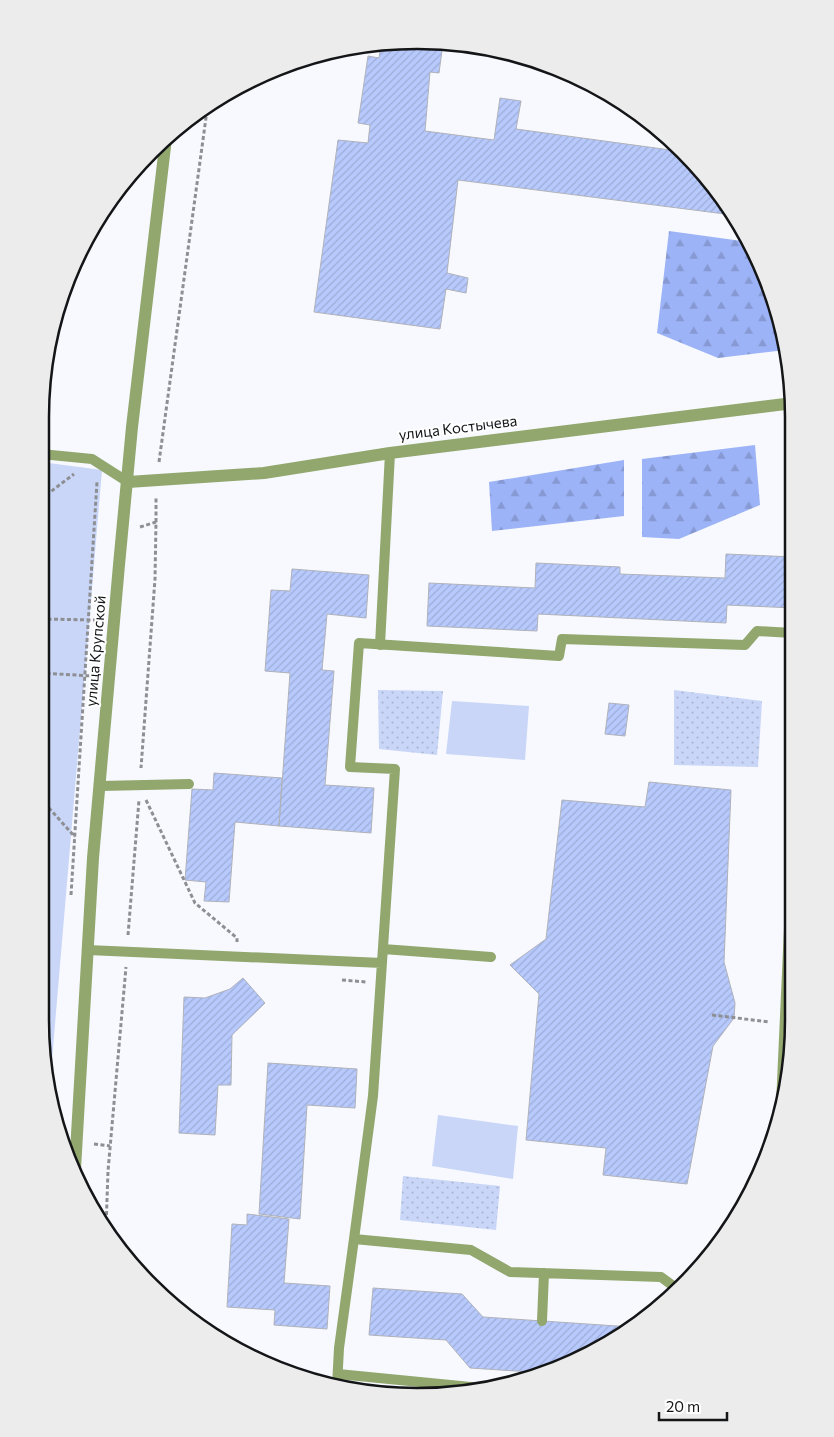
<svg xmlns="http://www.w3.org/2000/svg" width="834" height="1437" viewBox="0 0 834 1437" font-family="Commissioner,sans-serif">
	<defs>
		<pattern id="forest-firs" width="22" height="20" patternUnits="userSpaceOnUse" patternTransform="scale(1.25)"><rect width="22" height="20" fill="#9db3f7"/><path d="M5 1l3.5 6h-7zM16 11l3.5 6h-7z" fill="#8699d3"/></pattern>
		<pattern id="park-dots" width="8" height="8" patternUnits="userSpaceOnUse" patternTransform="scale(1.25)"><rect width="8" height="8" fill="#c9d6f8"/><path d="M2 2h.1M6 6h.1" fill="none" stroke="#acb7d4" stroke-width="1.8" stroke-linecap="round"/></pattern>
		<pattern id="building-hatch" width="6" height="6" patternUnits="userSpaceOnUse" patternTransform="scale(1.25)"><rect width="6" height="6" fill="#b8cafd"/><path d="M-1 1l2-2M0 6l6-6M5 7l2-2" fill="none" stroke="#9dadd8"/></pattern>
	</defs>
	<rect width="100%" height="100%" fill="#f7f9fe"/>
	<path fill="#c9d6f8" d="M41 462 102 470 50 1083 40 1020Z
		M452 701 529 706 525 760 446 754Z
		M438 1115 518 1126 513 1179 432 1166Z"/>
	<path fill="url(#forest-firs)" d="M669 231 749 242 774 296 785 350 718 358 657 333Z
		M755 445 760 505 679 539 642 537V459Z
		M624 460V516L492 531 489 482Z"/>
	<path fill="url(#park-dots)" d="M378 690 443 691 437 755 379 749Z
		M674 690 762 701 758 767 674 765Z
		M403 1176 500 1186 496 1230 400 1220Z"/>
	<path fill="url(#building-hatch)" stroke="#afb2ba" d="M417 40 443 43 439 73 430 72 425 131 494 140 500 98 521 101 516 129 685 152 733 215 458 180 447 273 468 278 466 293 446 289 440 329 314 312 338 140 368 143 370 125 358 123 368 56 379 58 381 44Z
		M726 554 793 557V608L727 605 726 623 538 614 537 631 427 626 429 583 535 588 536 563 620 567V574L725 578Z
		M292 569 369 575 366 618 327 614 322 670 334 671 325 785 374 788 371 833 279 826 290 673 265 671 271 590 290 591Z
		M609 703 629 705 625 736 605 734Z
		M214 773 282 778 279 826 235 822 229 902 204 901 206 882 185 880 192 789 213 790Z
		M649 782 731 790 724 962 735 1003 734 1018 713 1046 687 1184 603 1175 606 1148 526 1140 539 994 510 965 546 939 562 800 645 807Z
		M243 978 265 1003 232 1035 231 1085H218L215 1135 179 1133 184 997 205 998 230 989Z
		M268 1063 357 1069 355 1108 307 1105 300 1219 259 1214Z
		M247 1214 289 1219 284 1283 330 1286 327 1329 274 1325 275 1310 227 1307 232 1224 247 1225Z
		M373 1288 462 1294 483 1317 632 1327 546 1373 470 1368 446 1340 369 1335Z"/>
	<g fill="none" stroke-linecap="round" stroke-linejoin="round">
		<path stroke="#8d8f93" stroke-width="3" stroke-dasharray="4 2.5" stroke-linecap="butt" d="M159 462 208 103
			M41 499 74 474
			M156 522V498
			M140 527 156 522 155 579 141 768
			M41 619 97 620
			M40 673 92 676
			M40 798 75 837
			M146 800 195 903 237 938V942
			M71 895 97 482
			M128 935 139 800
			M342 980 366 982
			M712 1015 770 1022
			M94 1144 110 1146
			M106 1228 108 1171 126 967"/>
		<path stroke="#91a76d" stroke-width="10" d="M41 454 92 459 128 482
			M380 645 390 453
			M101 786 189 784
			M383 949 491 957
			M88 950 382 963
			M781 1104 793 840
			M354 1239 373 1096 395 769 350 767 359 643 559 656 562 639 745 645 757 631 793 633
			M542 1321 544 1273
			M338 1374 481 1388
			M538 1377 539 1372
			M337 1386 339 1348 354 1239 471 1250 510 1272 661 1277 676 1288"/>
		<path stroke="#91a76d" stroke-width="12" d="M128 482 264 473 390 453 793 403"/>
		<path stroke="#91a76d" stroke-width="12" d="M75 1169 93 858 119 565 132 427 166 138"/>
	</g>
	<g text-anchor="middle" stroke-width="4" stroke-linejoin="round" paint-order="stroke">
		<g font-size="15" fill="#141517" stroke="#fff">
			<text transform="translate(458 428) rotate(-7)" y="5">улица Костычева</text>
			<text transform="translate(96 651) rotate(-85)" y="5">улица Крупской</text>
		</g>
	</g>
	<path d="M0 0H834V1437H0ZM417 49H417A368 368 0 0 1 785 417V1020A368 368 0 0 1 417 1388H417A368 368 0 0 1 49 1020V417A368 368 0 0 1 417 49Z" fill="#ececec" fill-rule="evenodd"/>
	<path fill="none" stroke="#141517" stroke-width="2.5" d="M417 49H417A368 368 0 0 1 785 417V1020A368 368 0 0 1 417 1388H417A368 368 0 0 1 49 1020V417A368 368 0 0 1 417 49Z"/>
	<path d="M659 1412v8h68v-8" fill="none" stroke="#141517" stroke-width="2.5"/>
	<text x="666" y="1412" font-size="15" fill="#141517" stroke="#ffffff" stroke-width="4" paint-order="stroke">20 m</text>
</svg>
